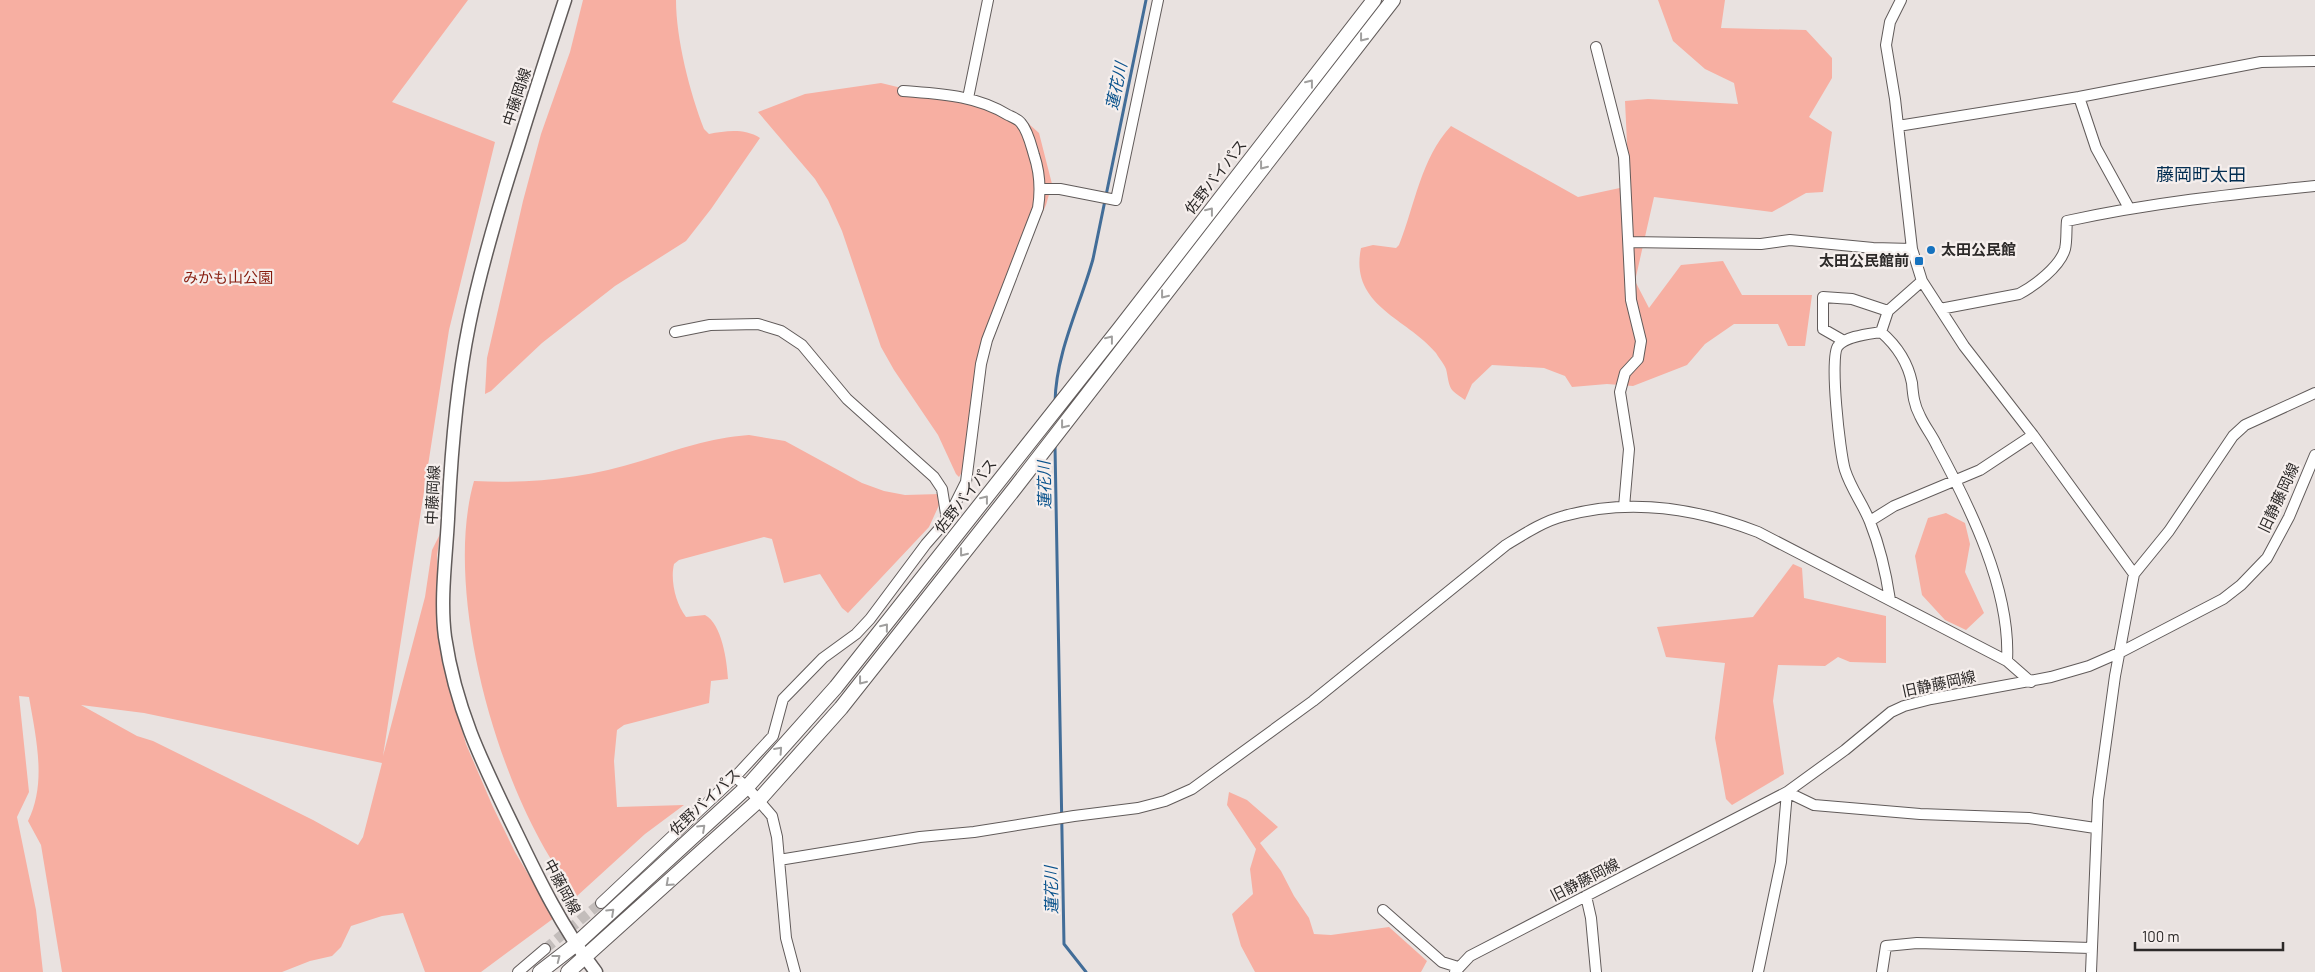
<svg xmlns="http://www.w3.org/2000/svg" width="2315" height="972" viewBox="0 0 2315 972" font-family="Barlow,'Noto Sans JP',sans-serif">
	<rect width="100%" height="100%" fill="#e9e2e0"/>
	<path fill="#f7afa2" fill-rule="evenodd" d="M0 0H468L392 102 495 142 449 330 383 756 425 597 432 550 440 534 437 556 438 601 447 677 466 744 493 807 515 852 554 918 481 972H425L403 913 382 916 351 926 341 947 332 956 310 961 282 972H62L41 845 28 821C47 783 36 738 29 697L19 696 29 792 17 817 36 910 43 972H0ZM81 705 144 713 382 763 363 837 358 845 313 820 153 741 137 736Z
		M583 0H676C676 39 690 93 704 129L709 134C726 131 744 128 760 138L711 209 686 241 615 286 542 343 491 391 485 394 487 358 523 201 541 134 570 52Z
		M1658 0H1725L1721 28 1806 30 1832 58V78L1809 117 1832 132 1823 192 1806 193 1772 212 1654 197 1635 281 1649 308 1681 265 1723 261 1742 295H1812L1805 346H1788L1778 324H1734L1705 344 1687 365 1633 386 1607 384 1572 387 1565 376 1544 368 1492 365 1472 384 1465 400C1461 397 1456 394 1453 391 1448 386 1448 376 1446 369 1444 364 1439 358 1436 353 1407 318 1349 306 1361 248L1373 245 1396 248 1399 245C1415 205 1421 158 1451 126L1578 197 1629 186 1625 101 1648 99 1738 104 1734 83 1705 69 1673 41Z
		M881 83 1021 117 1039 133 1052 184 1046 205 1022 256 994 330 988 354 977 435 967 463 959 477 956 474 938 435 894 370 881 347 842 231 828 200 815 179 758 112 805 94Z
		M749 435 785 441 862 483 884 491 905 495 940 494V503L929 527 848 613 842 608 820 574 784 583 772 539 764 537 679 560 674 564C670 581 676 604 686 617L705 615C722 624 727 661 728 679L711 681 709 703 624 725 617 730 614 761 617 807 684 805 645 834 577 896C502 806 441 596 474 481 532 484 586 478 641 461 680 449 708 438 749 435Z
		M1946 513 1965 523 1970 544 1965 572 1984 613 1966 630 1945 620 1922 595 1915 556 1928 518Z
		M1793 564 1802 568 1804 598 1886 616V663L1850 662 1838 657 1825 666 1778 665 1773 701 1784 774 1732 805 1726 799 1715 738 1725 663 1666 657 1657 627 1753 617Z
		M1229 792 1247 800 1278 827 1260 843 1281 871 1294 896 1309 918 1314 934 1331 935 1389 927 1427 961 1421 972H1255L1241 946 1232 914 1253 894 1250 869 1256 849 1227 805Z"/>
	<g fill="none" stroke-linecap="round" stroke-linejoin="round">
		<path stroke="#426d98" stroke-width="3" d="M1055 402C1056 352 1080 306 1093 259L1146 0
			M1055 446 1064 944 1086 972"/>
		<path stroke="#c3bdbb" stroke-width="10" stroke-dasharray="10 5" stroke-linecap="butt" d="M545 949 601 903"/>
		<defs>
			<path id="minor" d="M1901 0 1890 22 1886 45 1895 99 1912 249 1922 281 1964 346 2033 435 2134 574 2115 676 2098 800 2091 972
				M1596 47 1624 157 1631 300 1641 341 1638 359 1625 373 1620 392 1629 449 1624 507
				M2079 97 2096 148 2129 208
				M968 98 988 0
				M1898 126 2079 97 2261 62 2315 61
				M1041 189H1060L1116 200 1158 0
				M1629 242 1761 244 1790 240 1873 248 1912 249
				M1940 309 2019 294C2034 286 2060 267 2065 249 2067 241 2066 230 2067 221 2149 203 2232 194 2315 186
				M1888 311 1881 332C1896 345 1908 363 1912 383 1913 395 1914 405 1920 416 1925 427 1932 435 1937 446 1970 507 2011 590 2007 661
				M675 332 710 325 758 324 781 331 802 345 847 399 934 477 942 489 947 520
				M1881 332C1869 334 1846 336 1838 346 1829 356 1840 454 1845 470 1851 489 1863 504 1870 522 1880 547 1886 573 1890 600
				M1844 341 1823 329V297L1852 299 1888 311 1922 281
				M1870 521 1894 506 1980 470 2033 435
				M2134 574 2169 531 2233 436 2245 425 2315 393
				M735 777 747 787 772 816 777 837 786 938 795 972
				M779 860 920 837 974 832 1074 816 1138 808 1165 801 1192 789 1313 701 1506 545C1524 534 1544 521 1564 516 1629 498 1696 508 1758 532L2007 661 2031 682
				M1586 896 1591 918 1596 972
				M601 903 735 777 773 736 783 699 823 658 856 634 870 619 926 544 947 520 966 482 981 364 987 340 1038 208C1041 189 1040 173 1034 155 1031 145 1028 131 1021 123 1018 119 1012 117 1008 115 976 95 939 94 903 91
				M1383 910 1442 962 1458 967
				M518 972 545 949
				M1455 972 1470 956 1787 792 1845 750 1891 712 1904 706 1931 699 2051 677 2089 666 2121 652 2223 599 2241 585 2267 558 2289 517 2315 455
				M1758 972 1781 862 1787 792 1814 805 1920 814 2029 818 2095 828
				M1882 972 1886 946 1917 943 2091 948"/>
			<path id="major" d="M565 0C549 49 533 98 518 147 499 206 481 265 469 325 456 389 451 454 448 519 446 558 440 599 445 637 456 711 483 764 515 830 539 880 562 928 596 972"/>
			<path id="highway" d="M540 972 575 945 747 787 836 687 1120 328 1374 0
				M568 972 759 800 841 708 1015 488 1393 0"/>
		</defs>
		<use href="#minor" stroke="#615b5a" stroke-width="12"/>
		<use href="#major" stroke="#615b5a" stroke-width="15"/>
		<use href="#highway" stroke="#615b5a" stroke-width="16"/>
		<use href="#minor" stroke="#fff" stroke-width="10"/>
		<use href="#major" stroke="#fff" stroke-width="12"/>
		<use href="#highway" stroke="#fff" stroke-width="14"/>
	</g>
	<defs><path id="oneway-chevron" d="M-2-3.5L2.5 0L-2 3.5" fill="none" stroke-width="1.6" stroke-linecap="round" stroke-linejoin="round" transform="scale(1.25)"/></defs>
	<g stroke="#a09f9e">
		<use href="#oneway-chevron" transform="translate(1363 38) rotate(128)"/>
		<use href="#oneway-chevron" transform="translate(1310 83) rotate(-52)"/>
		<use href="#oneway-chevron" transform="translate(1263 166) rotate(128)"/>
		<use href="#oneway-chevron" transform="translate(1210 211) rotate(-52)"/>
		<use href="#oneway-chevron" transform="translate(1164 295) rotate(128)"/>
		<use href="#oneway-chevron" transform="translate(1110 339) rotate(-52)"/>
		<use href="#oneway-chevron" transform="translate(1064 425) rotate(128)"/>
		<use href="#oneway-chevron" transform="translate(985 499) rotate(-52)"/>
		<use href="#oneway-chevron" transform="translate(963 553) rotate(128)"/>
		<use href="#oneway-chevron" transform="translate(885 627) rotate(-51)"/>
		<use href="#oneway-chevron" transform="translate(862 681) rotate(128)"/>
		<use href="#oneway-chevron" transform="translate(779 750) rotate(-48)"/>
		<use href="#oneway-chevron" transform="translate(702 828) rotate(-43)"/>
		<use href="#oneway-chevron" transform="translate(669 883) rotate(138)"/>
		<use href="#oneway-chevron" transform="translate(611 912) rotate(-43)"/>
		<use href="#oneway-chevron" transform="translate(557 958) rotate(-38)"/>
	</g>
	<g fill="#1572bf" stroke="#f6efed" stroke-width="2">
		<circle cx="1931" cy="250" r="5"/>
		<rect x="1914" y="256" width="10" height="10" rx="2.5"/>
	</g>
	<g text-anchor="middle" stroke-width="4.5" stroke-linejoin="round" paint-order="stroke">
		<g font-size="15" fill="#2c2928" stroke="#f6efed">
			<text transform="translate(517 97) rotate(-72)" y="5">中藤岡線</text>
			<text transform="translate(1216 177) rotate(-52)" y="5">佐野バイパス</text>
			<text transform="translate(433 495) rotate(-87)" y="5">中藤岡線</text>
			<text transform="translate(966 496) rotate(-52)" y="5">佐野バイパス</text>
			<text transform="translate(2279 498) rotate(-65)" y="5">旧静藤岡線</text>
			<text transform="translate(1939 684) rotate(-12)" y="5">旧静藤岡線</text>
			<text transform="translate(705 802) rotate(-43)" y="5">佐野バイパス</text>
			<text transform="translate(1585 880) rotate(-27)" y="5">旧静藤岡線</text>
			<text transform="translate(562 887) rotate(62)" y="5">中藤岡線</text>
		</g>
		<g font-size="15" font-weight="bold" fill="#2c2928" stroke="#f6efed" text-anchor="start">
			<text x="1941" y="255">太田公民館</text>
			<text x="1909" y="266" text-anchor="end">太田公民館前</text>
		</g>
		<g font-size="15" fill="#861a0c" stroke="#f6efed">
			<text x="228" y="283">みかも山公園</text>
		</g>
		<g font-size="16" font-style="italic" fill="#09528c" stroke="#f6efed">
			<text transform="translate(1116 86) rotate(-78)" y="6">蓮花川</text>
			<text transform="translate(1044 485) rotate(-91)" y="6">蓮花川</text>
			<text transform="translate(1051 890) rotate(-91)" y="6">蓮花川</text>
		</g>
		<g font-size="18" fill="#022d51" stroke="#f6efed">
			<text x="2201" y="181">藤岡町太田</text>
		</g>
	</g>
	<path d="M2135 942v8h148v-8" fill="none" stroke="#2c2928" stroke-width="2.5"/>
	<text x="2142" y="942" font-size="15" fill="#2c2928" stroke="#f6efed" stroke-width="4" paint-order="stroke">100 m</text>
</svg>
